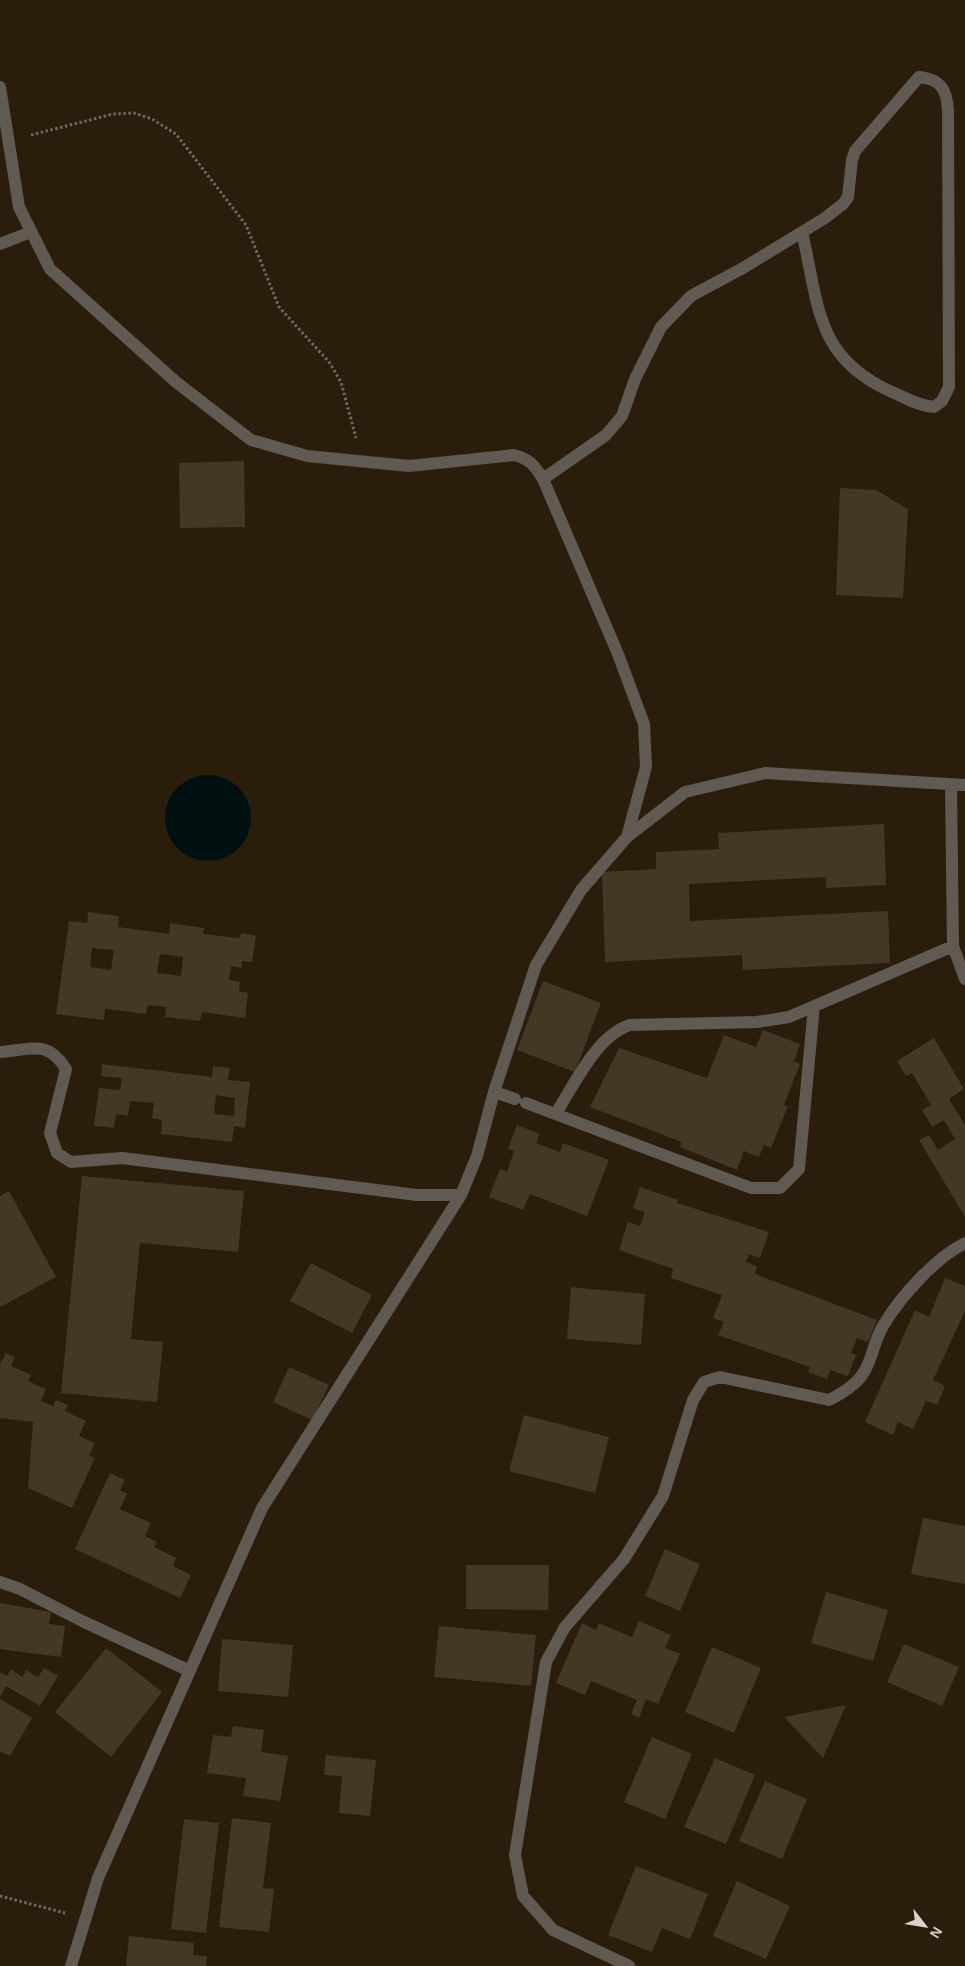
<svg xmlns="http://www.w3.org/2000/svg" width="965" height="1966" viewBox="0 0 965 1966" font-family="Helvetica,sans-serif">
	<rect width="100%" height="100%" fill="#2a1d0c"/>
	<path fill="#001010" d="M165 818a43 43 0 1 1 86 0a43 43 0 1 1-86 0Z"/>
	<path fill="#443725" fill-rule="evenodd" d="M244 461 245 527 180 528 179 463Z
		M840 488 876 490 908 509 903 598 836 595Z
		M884 824 886 885 826 888V877L689 884 690 921 888 911 890 963 743 970 742 955 605 962 602 872 656 869V852L719 849 718 833Z
		M88 912 119 916 118 927 169 934 170 923 204 928 203 934 240 938 241 933 256 936 252 962 242 961V968L231 966 229 980 240 982 239 991 248 993 245 1018 202 1012 200 1021 165 1017 166 1007 148 1005 146 1014 105 1009 104 1020 56 1014 69 921 87 923ZM92 948 114 950 111 970 90 967ZM160 954 183 957 181 976 157 973Z
		M543 981 601 1003 575 1072 517 1050Z
		M763 1030 800 1044 794 1061 800 1064 784 1105 788 1106 771 1148 764 1145 759 1157 744 1151 737 1170 680 1147 682 1142 590 1107 619 1048 707 1078 724 1035 756 1047Z
		M934 1038 964 1089 949 1099 965 1125V1217L919 1140 929 1135 938 1150 955 1139 944 1120 932 1127 922 1110 931 1105 912 1073 906 1076 897 1061Z
		M102 1064 212 1077 213 1066 230 1068 228 1080 250 1082 245 1128 234 1126 232 1142 161 1134 162 1120 152 1118 154 1103 130 1101 128 1116 116 1114 114 1128 94 1126 99 1088 120 1090 122 1078 101 1076ZM216 1095 235 1098 234 1116 214 1114Z
		M517 1125 540 1134 536 1143 560 1152 563 1143 609 1160 587 1216 530 1194 523 1210 489 1197 500 1169 507 1172 514 1151 508 1149Z
		M82 1176 244 1191 238 1252 140 1243 131 1339 163 1342 157 1402 61 1393Z
		M640 1187 678 1200 677 1203 769 1232 760 1258 749 1254 746 1262 757 1266 755 1274 877 1320 868 1342 857 1338 851 1353 856 1355 848 1376 830 1370 827 1379 808 1372 810 1367 718 1335 724 1322 713 1318 722 1295 671 1278 673 1269 619 1250 628 1222 640 1226 645 1212 633 1208Z
		M9 1191 56 1277 0 1307V1196Z
		M311 1263 372 1295 352 1333 290 1301Z
		M945 1278 965 1286V1311L933 1380 945 1386 937 1405 926 1401 913 1429 898 1422 893 1435 865 1422 915 1310 929 1317Z
		M571 1287 645 1294 641 1345 567 1339Z
		M6 1353 15 1357 11 1366 31 1375 28 1381 46 1389 41 1401 53 1406 56 1400 68 1405 65 1411 86 1421 79 1436 95 1443 89 1456 95 1458 72 1508 28 1488 33 1422 0 1418V1364Z
		M289 1367 329 1385 312 1420 273 1402Z
		M524 1415 609 1437 595 1493 509 1471Z
		M110 1473 125 1480 120 1490 127 1494 120 1509 151 1523 145 1536 157 1542 154 1547 176 1558 173 1566 191 1575 180 1598 75 1549Z
		M923 1518 965 1526V1584L911 1574Z
		M665 1549 700 1564 680 1611 645 1596Z
		M466 1565H549L548 1610 466 1609Z
		M826 1592 888 1610 873 1661 811 1643Z
		M0 1603 51 1612 49 1624 65 1626 61 1657 0 1649Z
		M639 1621 671 1635 665 1648 680 1654 658 1704 646 1699 639 1718 631 1714 637 1700 591 1681 585 1695 556 1683 582 1623 596 1630 599 1623 632 1637Z
		M439 1626 536 1635 531 1686 434 1677Z
		M222 1639 293 1645 288 1697 218 1691Z
		M904 1644 959 1667 942 1706 887 1682Z
		M712 1647 761 1668 734 1733 685 1712Z
		M106 1648 162 1692 111 1757 55 1712Z
		M44 1668 58 1676 40 1706 6 1686 0 1697V1672L7 1676 11 1669 22 1677 26 1670 38 1677Z
		M0 1699 32 1718 10 1756 0 1751Z
		M846 1705 823 1758 784 1717Z
		M233 1726 264 1730 261 1752 288 1756 280 1801 243 1796 246 1778 207 1773 213 1735 231 1737Z
		M652 1737 692 1754 665 1819 624 1802Z
		M326 1755 376 1760 370 1816 339 1813 342 1776 324 1775Z
		M715 1758 755 1775 726 1844 684 1827Z
		M765 1781 807 1799 782 1859 739 1841Z
		M232 1818 271 1823 263 1888 274 1889 269 1932 219 1927Z
		M184 1819 219 1823 206 1933 171 1929Z
		M636 1866 708 1894 690 1939 662 1928 652 1952 608 1935Z
		M737 1881 790 1906 766 1959 713 1936Z
		M129 1936 194 1943 193 1955 207 1956 206 1966H126Z"/>
	<g fill="none" stroke-linecap="round" stroke-linejoin="round">
		<path stroke="#73685a" stroke-width="3" stroke-dasharray="2.5 2.5" stroke-linecap="butt" d="M31 135 113 114 134 113 152 119 176 134 246 225 279 307 329 362 341 382 356 438
			M0 1896 65 1913"/>
		<path stroke="#615a52" stroke-width="12" d="M0 244 31 232"/>
		<path stroke="#615a52" stroke-width="12" d="M0 87 19 207 50 269 176 382 251 440 307 456 409 466 514 455C530 459 535 466 543 479L618 654 644 724 646 767 627 837
			M543 479 606 435 622 416 635 379 661 327 691 296 743 268 825 218 843 204 848 197 852 160 855 151 919 77C941 79 947 90 948 111L949 387 942 401 934 407C919 406 906 398 892 392 815 358 819 305 802 232
			M951 785 953 946 965 979
			M0 1052C31 1050 47 1039 66 1069L50 1133 57 1153 71 1162 122 1158 417 1195H461L477 1156 494 1092 536 965 581 890 627 837 685 792 765 773 965 785
			M494 1092 515 1099
			M526 1103 751 1188H780L799 1169 814 1006
			M556 1113C574 1085 597 1035 630 1025L757 1022 789 1017 953 946
			M0 1582 20 1589 84 1622 190 1671
			M71 1966 98 1878 262 1508 461 1195
			M629 1966 553 1930 523 1896 515 1855 546 1662 565 1627 624 1559 663 1496 693 1400 704 1382 720 1377 829 1400C841 1394 857 1384 864 1372 873 1358 874 1340 883 1326 900 1297 935 1258 965 1243"/>
	</g>
	<g transform="translate(925 1926) rotate(121)" stroke="#2a1d0c" stroke-width="4" paint-order="stroke">
	<path d="M0-4L9 19L0 12L-9 19Z" fill="#dad2c7"/>
	<text y="-8" font-size="14" font-weight="bold" text-anchor="middle" fill="#dad2c7">N</text>
	</g>
</svg>
